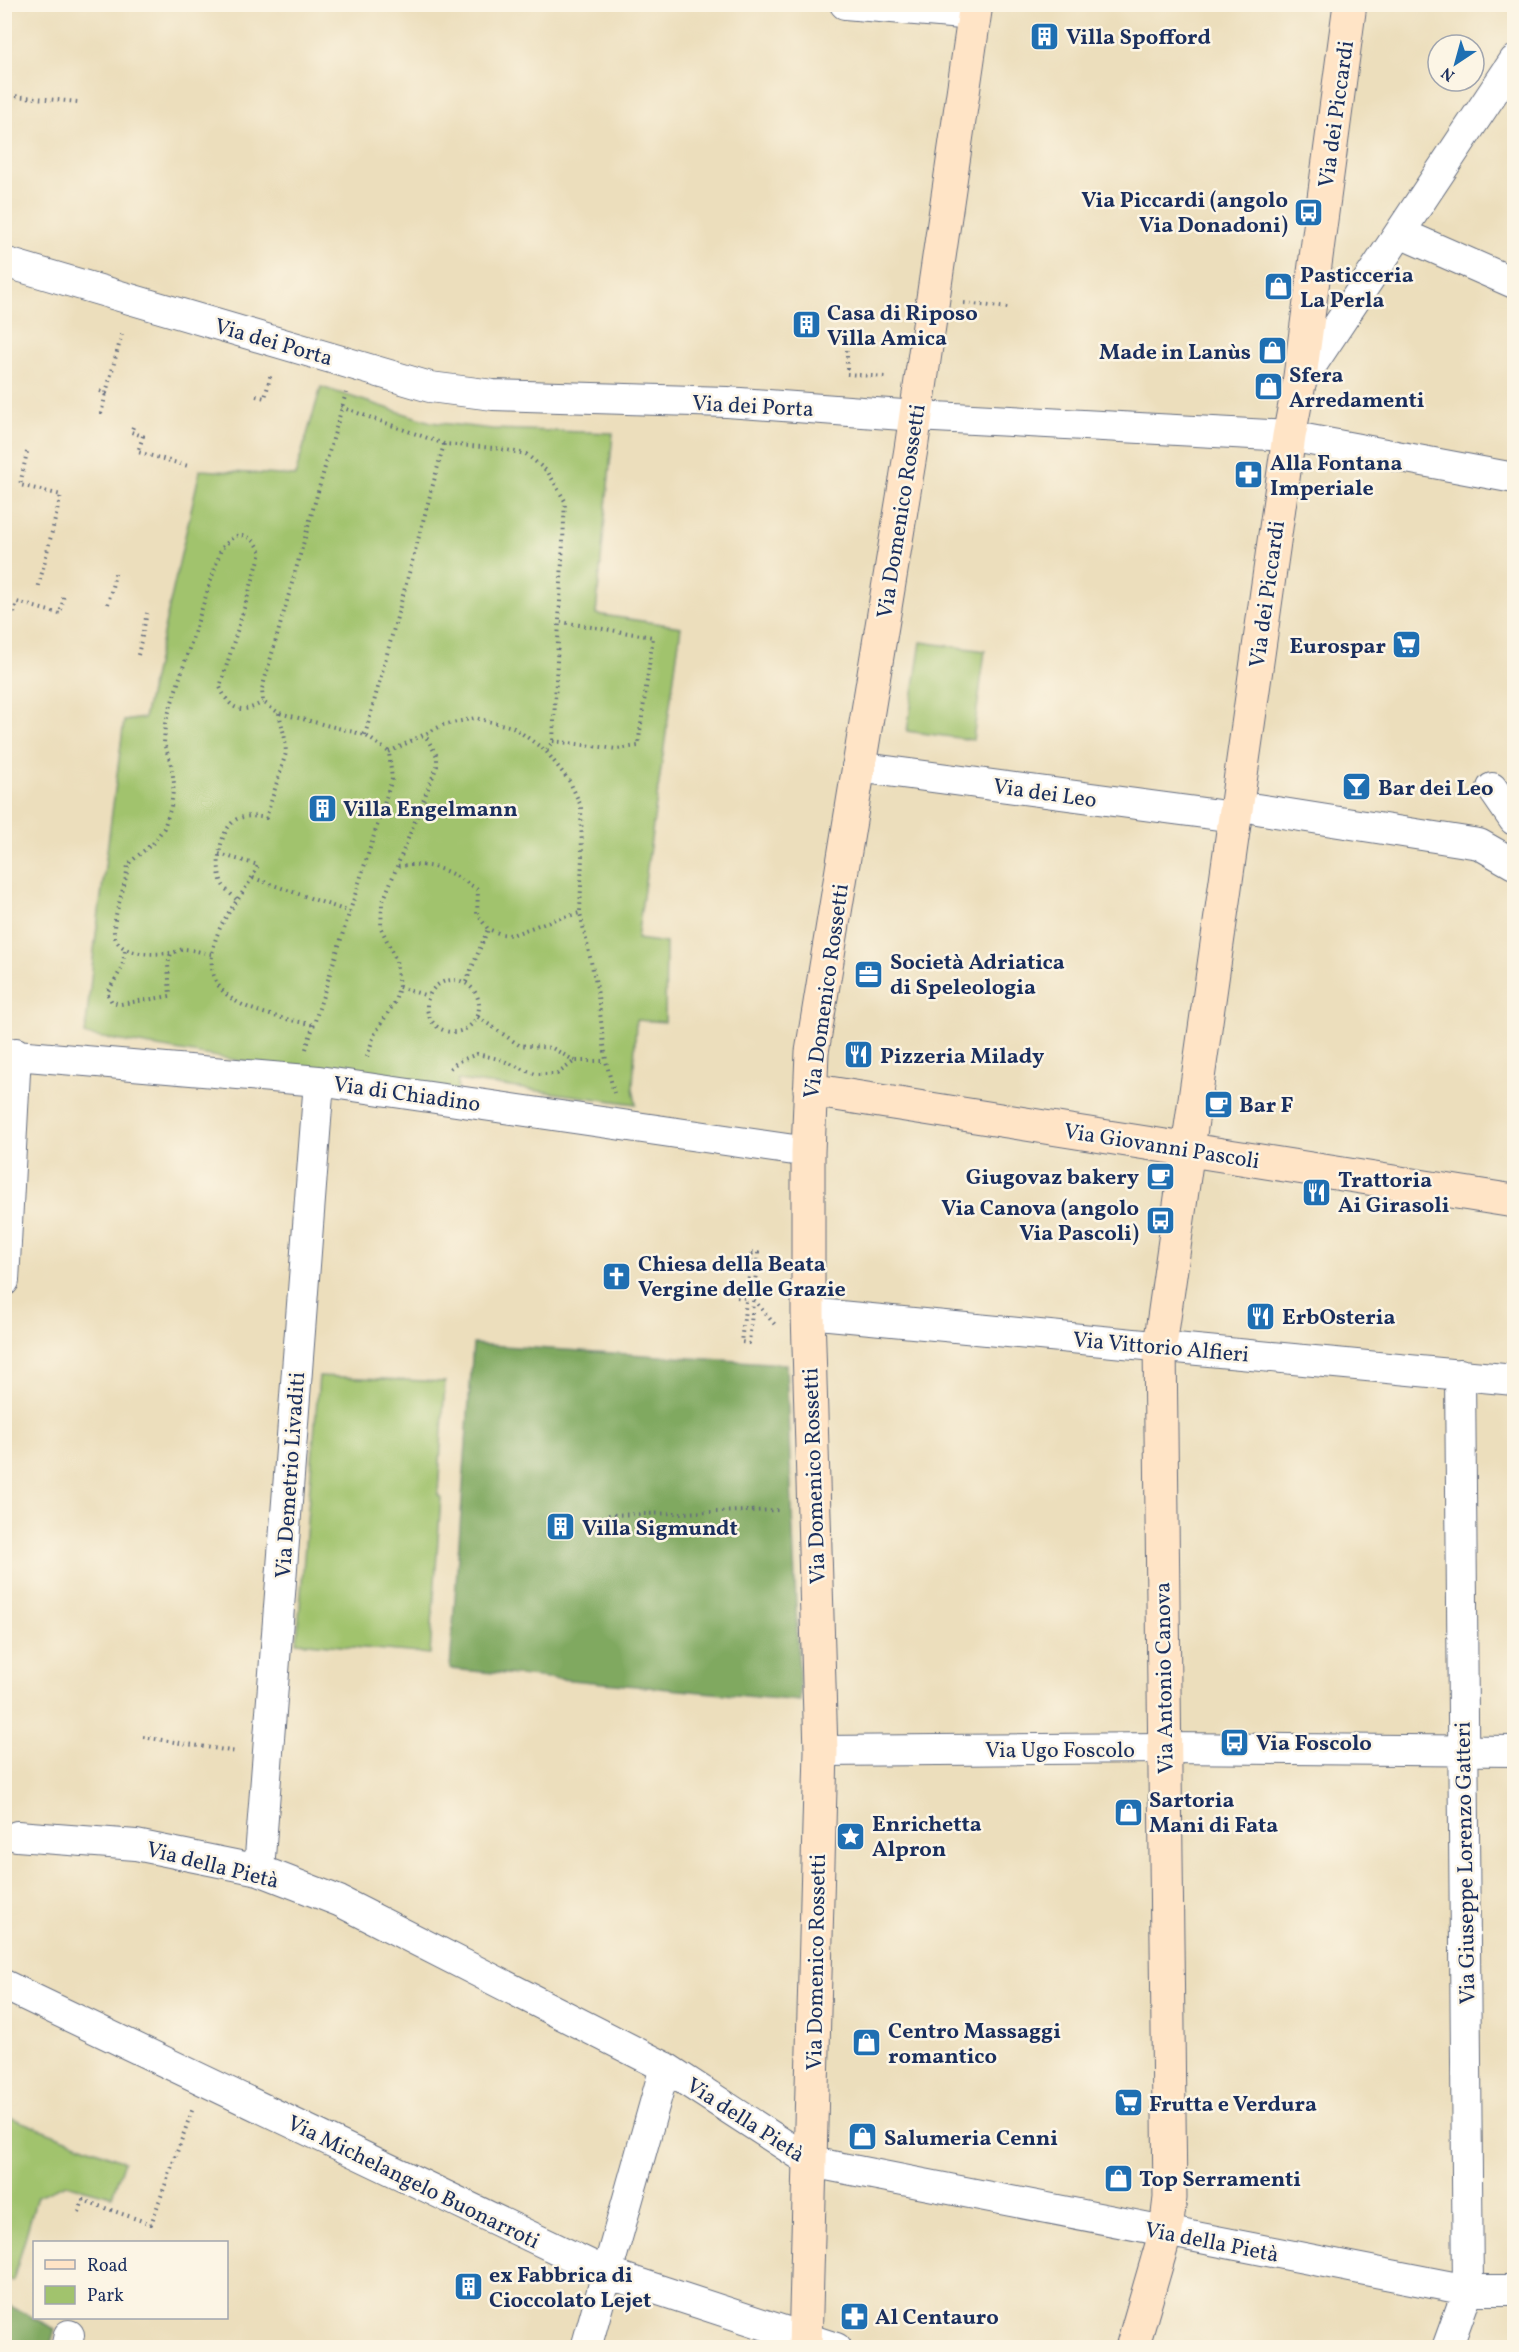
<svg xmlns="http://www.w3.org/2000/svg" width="1519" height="2352" viewBox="0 0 1519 2352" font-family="Vollkorn,serif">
	<rect width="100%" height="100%" fill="#fcf5e5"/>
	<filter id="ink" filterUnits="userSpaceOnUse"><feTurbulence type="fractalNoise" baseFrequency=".0167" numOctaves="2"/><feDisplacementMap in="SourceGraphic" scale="12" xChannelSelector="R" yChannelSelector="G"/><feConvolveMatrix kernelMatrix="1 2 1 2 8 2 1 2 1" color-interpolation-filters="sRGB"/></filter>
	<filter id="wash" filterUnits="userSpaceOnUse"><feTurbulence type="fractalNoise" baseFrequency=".008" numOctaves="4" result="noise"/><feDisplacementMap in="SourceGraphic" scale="24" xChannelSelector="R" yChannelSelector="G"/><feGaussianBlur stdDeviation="1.35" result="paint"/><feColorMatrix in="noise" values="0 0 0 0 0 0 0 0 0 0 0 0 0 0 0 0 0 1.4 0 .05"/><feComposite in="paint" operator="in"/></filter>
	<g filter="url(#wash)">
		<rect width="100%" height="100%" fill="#ecdebc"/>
		<path fill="#a1c36d" stroke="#5e7966" stroke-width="1.5" d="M321 387 431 422 492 429 613 433 596 614 681 627 637 939 666 943 665 1022 636 1020 633 1088 636 1104 458 1080 457 1097 85 1035 94 950 124 721 144 718 200 470 295 476Z
			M921 642 985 651 973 740 907 731Z
			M319 1376 445 1382 438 1495 441 1497 430 1654 297 1642Z
			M9 2117 124 2161 112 2196 66 2184 37 2196 13 2281 4 2279V2131Z"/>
		<path fill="#80a960" stroke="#4e6c5f" stroke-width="1.5" d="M473 1344 786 1364 800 1701 450 1669Z
			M4 2303 55 2329 50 2347H5Z"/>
	</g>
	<g filter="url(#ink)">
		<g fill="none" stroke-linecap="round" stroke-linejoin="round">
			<defs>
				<path id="street" d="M845 4 974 15
					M1400 233 1514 283
					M4 262 430 387 493 395 727 402 916 416 1289 436 1514 478
					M1299 384 1514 61
					M857 767 1234 817
					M1492 788 1514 820
					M1257 809 1479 844 1514 864
					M4 1054 319 1081 808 1152
					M4 1281 16 1053
					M808 1313 1514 1380
					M821 1751 1164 1748 1514 1751
					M17 1836 136 1845 259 1870 339 1901 665 2067 811 2162 1468 2290H1514
					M259 1870 319 1081
					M4 1985 607 2273 836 2348
					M66 2348 69 2335
					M586 2348 665 2067
					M1447 2348 1468 2290 1460 1374"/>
				<path id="secondary" d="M810 1090 1514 1201
					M805 2348 821 1751 808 1313V1152L812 1052 911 449 976 4
					M1132 2348 1166 2231 1170 2198 1160 1346 1289 436 1299 384 1350 4"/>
			</defs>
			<use href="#street" stroke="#646c7f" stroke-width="32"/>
			<use href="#secondary" stroke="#646c7f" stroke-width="35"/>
			<path stroke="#646c7f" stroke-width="4" stroke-dasharray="1.5 4.5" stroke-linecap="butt" d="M4 95 78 102
				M964 303 1008 308
				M847 350V374L885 377
				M100 391 106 393 123 330
				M256 396 265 398 271 373
				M341 407 444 444 495 448 526 454 548 472 565 501 553 741 546 751
				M101 414 106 393
				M133 427 131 432 143 436 138 452 188 466
				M27 452 20 485 61 495 38 589
				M108 604 116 570
				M14 613 17 602 60 614 64 595
				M138 655 147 613
				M365 735 444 444
				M553 741 617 749 638 746 653 637 561 622
				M389 752 443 725 475 718 513 727 546 751 570 782 581 806 582 856 580 913 597 988 606 1061 614 1093
				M219 854 258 865C249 888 231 905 220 928 187 1003 259 1013 314 1025
				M398 866C434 862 448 870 478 890L477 914 488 929 501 934 512 935 552 920 580 913
				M253 878 350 912
				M236 899C232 895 226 890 223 885 214 868 219 829 237 819 246 815 256 816 266 818L286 753 285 739 279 713
				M125 951 122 968 107 993 112 1002 121 1004 170 996 168 964 171 953
				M211 954C203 953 192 949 183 949 179 950 174 953 170 953 150 955 112 956 114 928 116 906 126 886 128 864L153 843 164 828 171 807 174 783 171 763 164 744 165 724 221 549 234 536C248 535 256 539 261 553L220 687C230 710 241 715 263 702
				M427 1006a26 26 0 1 1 52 0a26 26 0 1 1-52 0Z
				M466 982 488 929
				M399 987 428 996
				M478 1017 519 1045 552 1048 575 1061
				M306 1049 392 779 389 752 365 735 279 713 263 702 262 689 346 393
				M367 1057 374 1035 395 1002 399 987 396 960 381 928 382 904 437 766V756L425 735
				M450 1068 459 1061 477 1054 499 1059 535 1074H557L575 1061H606
				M752 1252 758 1253 749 1343 741 1342Z
				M737 1297 747 1298
				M754 1300 776 1326
				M608 1515 781 1510
				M143 1737 237 1752
				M79 2212 83 2200 151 2224 193 2108"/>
			<use href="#street" stroke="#fff" stroke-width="30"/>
			<use href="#secondary" stroke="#ffe4c6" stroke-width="33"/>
		</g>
	</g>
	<defs>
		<symbol id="building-square" viewBox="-11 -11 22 22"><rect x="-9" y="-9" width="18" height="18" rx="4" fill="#1f6fb2" stroke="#fcf5e5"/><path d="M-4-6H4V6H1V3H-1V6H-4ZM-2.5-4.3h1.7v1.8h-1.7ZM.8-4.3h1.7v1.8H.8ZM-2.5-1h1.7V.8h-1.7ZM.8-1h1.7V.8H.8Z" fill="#fff"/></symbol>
		<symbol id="bus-square" viewBox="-11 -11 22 22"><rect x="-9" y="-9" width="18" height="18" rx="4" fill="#1f6fb2" stroke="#fcf5e5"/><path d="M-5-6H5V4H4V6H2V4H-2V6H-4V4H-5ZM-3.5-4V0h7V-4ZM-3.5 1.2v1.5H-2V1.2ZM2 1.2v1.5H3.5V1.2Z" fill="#fff"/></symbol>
		<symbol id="shop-square" viewBox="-11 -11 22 22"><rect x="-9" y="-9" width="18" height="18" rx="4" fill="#1f6fb2" stroke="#fcf5e5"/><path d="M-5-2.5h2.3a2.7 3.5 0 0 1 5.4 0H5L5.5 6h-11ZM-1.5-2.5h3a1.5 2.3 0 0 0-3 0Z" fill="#fff"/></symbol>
		<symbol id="pharmacy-square" viewBox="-11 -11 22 22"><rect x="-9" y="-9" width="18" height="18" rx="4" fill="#1f6fb2" stroke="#fcf5e5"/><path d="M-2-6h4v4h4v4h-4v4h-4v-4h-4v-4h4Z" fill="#fff"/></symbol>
		<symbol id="supermarket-square" viewBox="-11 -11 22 22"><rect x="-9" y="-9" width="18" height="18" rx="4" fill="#1f6fb2" stroke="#fcf5e5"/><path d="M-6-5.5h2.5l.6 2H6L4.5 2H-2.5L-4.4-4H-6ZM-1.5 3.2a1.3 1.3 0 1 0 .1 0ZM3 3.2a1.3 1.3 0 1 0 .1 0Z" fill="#fff"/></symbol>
		<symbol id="bar-square" viewBox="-11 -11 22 22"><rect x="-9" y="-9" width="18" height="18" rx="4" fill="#1f6fb2" stroke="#fcf5e5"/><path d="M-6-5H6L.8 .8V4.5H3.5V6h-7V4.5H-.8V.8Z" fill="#fff"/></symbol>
		<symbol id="office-square" viewBox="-11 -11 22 22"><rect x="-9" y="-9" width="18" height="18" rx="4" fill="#1f6fb2" stroke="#fcf5e5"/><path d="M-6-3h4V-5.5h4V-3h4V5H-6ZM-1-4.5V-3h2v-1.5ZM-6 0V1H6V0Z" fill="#fff"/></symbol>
		<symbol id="restaurant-square" viewBox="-11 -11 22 22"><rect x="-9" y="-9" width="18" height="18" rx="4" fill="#1f6fb2" stroke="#fcf5e5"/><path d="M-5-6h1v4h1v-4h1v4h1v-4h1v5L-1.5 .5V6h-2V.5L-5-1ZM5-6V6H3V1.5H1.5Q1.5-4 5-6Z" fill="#fff"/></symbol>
		<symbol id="cafe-square" viewBox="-11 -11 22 22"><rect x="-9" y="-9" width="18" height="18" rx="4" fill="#1f6fb2" stroke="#fcf5e5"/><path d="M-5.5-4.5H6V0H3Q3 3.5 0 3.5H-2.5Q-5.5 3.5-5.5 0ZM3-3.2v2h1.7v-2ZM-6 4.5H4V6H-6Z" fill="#fff"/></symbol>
		<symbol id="church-square" viewBox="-11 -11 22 22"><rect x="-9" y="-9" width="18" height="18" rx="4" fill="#1f6fb2" stroke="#fcf5e5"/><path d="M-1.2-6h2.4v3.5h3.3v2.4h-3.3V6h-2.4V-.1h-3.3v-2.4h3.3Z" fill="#fff"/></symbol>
		<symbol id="sight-square" viewBox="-11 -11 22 22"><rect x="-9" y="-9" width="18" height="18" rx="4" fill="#1f6fb2" stroke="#fcf5e5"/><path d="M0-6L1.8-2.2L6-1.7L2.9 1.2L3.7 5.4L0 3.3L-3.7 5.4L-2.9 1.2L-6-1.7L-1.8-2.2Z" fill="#fff"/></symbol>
	</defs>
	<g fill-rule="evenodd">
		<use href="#building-square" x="1028" y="20" width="33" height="33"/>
		<use href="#bus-square" x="1292" y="196" width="33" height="33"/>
		<use href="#shop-square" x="1262" y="270" width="33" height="33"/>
		<use href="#building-square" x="790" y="308" width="33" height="33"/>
		<use href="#shop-square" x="1256" y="334" width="33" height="33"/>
		<use href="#shop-square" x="1252" y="370" width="33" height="33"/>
		<use href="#pharmacy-square" x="1232" y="458" width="33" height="33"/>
		<use href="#supermarket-square" x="1390" y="628" width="33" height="33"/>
		<use href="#bar-square" x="1340" y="770" width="33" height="33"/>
		<use href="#building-square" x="306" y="792" width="33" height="33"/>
		<use href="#office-square" x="852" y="958" width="33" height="33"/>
		<use href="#restaurant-square" x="842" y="1038" width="33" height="33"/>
		<use href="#cafe-square" x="1202" y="1088" width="33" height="33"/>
		<use href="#cafe-square" x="1144" y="1160" width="33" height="33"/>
		<use href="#restaurant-square" x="1300" y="1176" width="33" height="33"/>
		<use href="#bus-square" x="1144" y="1204" width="33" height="33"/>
		<use href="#church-square" x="600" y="1260" width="33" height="33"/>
		<use href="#restaurant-square" x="1244" y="1300" width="33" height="33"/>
		<use href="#building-square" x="544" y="1510" width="33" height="33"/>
		<use href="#bus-square" x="1218" y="1726" width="33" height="33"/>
		<use href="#shop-square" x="1112" y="1796" width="33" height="33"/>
		<use href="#sight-square" x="834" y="1820" width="33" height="33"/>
		<use href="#shop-square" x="850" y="2026" width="33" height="33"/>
		<use href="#supermarket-square" x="1112" y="2086" width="33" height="33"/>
		<use href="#shop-square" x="846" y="2120" width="33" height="33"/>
		<use href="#shop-square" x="1102" y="2162" width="33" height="33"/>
		<use href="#building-square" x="452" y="2270" width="33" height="33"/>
		<use href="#pharmacy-square" x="838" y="2300" width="33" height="33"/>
	</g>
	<g text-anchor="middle" stroke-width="5" stroke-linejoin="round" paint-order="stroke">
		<g font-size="22" font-weight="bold" fill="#1b2f5e" stroke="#fcf5e5" text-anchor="start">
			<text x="1066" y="44">Villa Spofford</text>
			<text x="1288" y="207" text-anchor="end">Via Piccardi (angolo<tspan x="1288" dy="25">Via Donadoni)</tspan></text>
			<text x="1300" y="282">Pasticceria<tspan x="1300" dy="25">La Perla</tspan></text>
			<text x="827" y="320">Casa di Riposo<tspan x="827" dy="25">Villa Amica</tspan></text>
			<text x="1251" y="359" text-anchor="end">Made in Lanùs</text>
			<text x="1289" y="382">Sfera<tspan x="1289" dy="25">Arredamenti</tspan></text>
			<text x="1270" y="470">Alla Fontana<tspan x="1270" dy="25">Imperiale</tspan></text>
			<text x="1386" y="653" text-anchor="end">Eurospar</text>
			<text x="1378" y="795">Bar dei Leo</text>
			<text x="343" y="816">Villa Engelmann</text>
			<text x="890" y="969">Società Adriatica<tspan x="890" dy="25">di Speleologia</tspan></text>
			<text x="880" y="1063">Pizzeria Milady</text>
			<text x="1239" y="1112">Bar F</text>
			<text x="1139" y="1184" text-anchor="end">Giugovaz bakery</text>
			<text x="1338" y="1187">Trattoria<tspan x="1338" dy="25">Ai Girasoli</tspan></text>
			<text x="1139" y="1215" text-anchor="end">Via Canova (angolo<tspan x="1139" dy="25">Via Pascoli)</tspan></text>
			<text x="638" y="1271">Chiesa della Beata<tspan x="638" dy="25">Vergine delle Grazie</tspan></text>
			<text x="1282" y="1324">ErbOsteria</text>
			<text x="582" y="1535">Villa Sigmundt</text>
			<text x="1256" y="1750">Via Foscolo</text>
			<text x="1149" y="1807">Sartoria<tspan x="1149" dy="25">Mani di Fata</tspan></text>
			<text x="872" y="1831">Enrichetta<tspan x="872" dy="25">Alpron</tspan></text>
			<text x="888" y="2038">Centro Massaggi<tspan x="888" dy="25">romantico</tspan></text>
			<text x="1149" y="2111">Frutta e Verdura</text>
			<text x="884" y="2145">Salumeria Cenni</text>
			<text x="1139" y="2186">Top Serramenti</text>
			<text x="489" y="2282">ex Fabbrica di<tspan x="489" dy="25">Cioccolato Lejet</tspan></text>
			<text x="875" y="2324">Al Centauro</text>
		</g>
		<g font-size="22" fill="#1b2f5e" stroke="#fcf5e5">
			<text transform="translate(1335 114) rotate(-82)" y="8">Via dei Piccardi</text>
			<text transform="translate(274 341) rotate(16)" y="8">Via dei Porta</text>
			<text transform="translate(753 405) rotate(3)" y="8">Via dei Porta</text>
			<text transform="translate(900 511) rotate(-81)" y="8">Via Domenico Rossetti</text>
			<text transform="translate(1266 594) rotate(-82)" y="8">Via dei Piccardi</text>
			<text transform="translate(1045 792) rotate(8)" y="8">Via dei Leo</text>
			<text transform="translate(825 991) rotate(-82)" y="8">Via Domenico Rossetti</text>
			<text transform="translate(407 1093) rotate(8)" y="8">Via di Chiadino</text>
			<text transform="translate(1162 1145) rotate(9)" y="8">Via Giovanni Pascoli</text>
			<text transform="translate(1161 1346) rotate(5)" y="8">Via Vittorio Alfieri</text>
			<text transform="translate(289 1475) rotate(-86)" y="8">Via Demetrio Livaditi</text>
			<text transform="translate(813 1476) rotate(-92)" y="8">Via Domenico Rossetti</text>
			<text transform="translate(1163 1678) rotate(-91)" y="8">Via Antonio Canova</text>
			<text x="1060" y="1757">Via Ugo Foscolo</text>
			<text transform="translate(1464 1863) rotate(-91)" y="8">Via Giuseppe Lorenzo Gatteri</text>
			<text transform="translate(213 1864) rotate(14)" y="8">Via della Pietà</text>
			<text transform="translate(815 1962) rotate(-89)" y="8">Via Domenico Rossetti</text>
			<text transform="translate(746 2119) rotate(33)" y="8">Via della Pietà</text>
			<text transform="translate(414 2181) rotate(26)" y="8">Via Michelangelo Buonarroti</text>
			<text transform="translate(1212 2241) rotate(11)" y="8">Via della Pietà</text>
		</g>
	</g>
	<rect width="1519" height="2352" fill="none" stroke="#fcf5e5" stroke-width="24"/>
	<rect x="33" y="2241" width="195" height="78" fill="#fcf5e5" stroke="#a2a6af" stroke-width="1.5"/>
	<rect x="45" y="2260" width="30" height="9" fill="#ffe4c6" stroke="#a2a6af" stroke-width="1.5"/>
	<text x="87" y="2271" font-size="18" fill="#1b2f5e">Road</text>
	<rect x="45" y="2286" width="30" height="18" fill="#a1c36d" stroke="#a2a6af" stroke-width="1.5"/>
	<text x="87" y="2301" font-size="18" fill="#1b2f5e">Park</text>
	<g transform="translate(1456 63) rotate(216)"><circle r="28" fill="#fcf5e5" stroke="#a2a6af" stroke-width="1.5"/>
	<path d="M0-4.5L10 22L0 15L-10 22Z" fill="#1f6fb2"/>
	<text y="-9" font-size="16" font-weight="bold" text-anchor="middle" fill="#1b2f5e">N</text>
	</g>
</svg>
